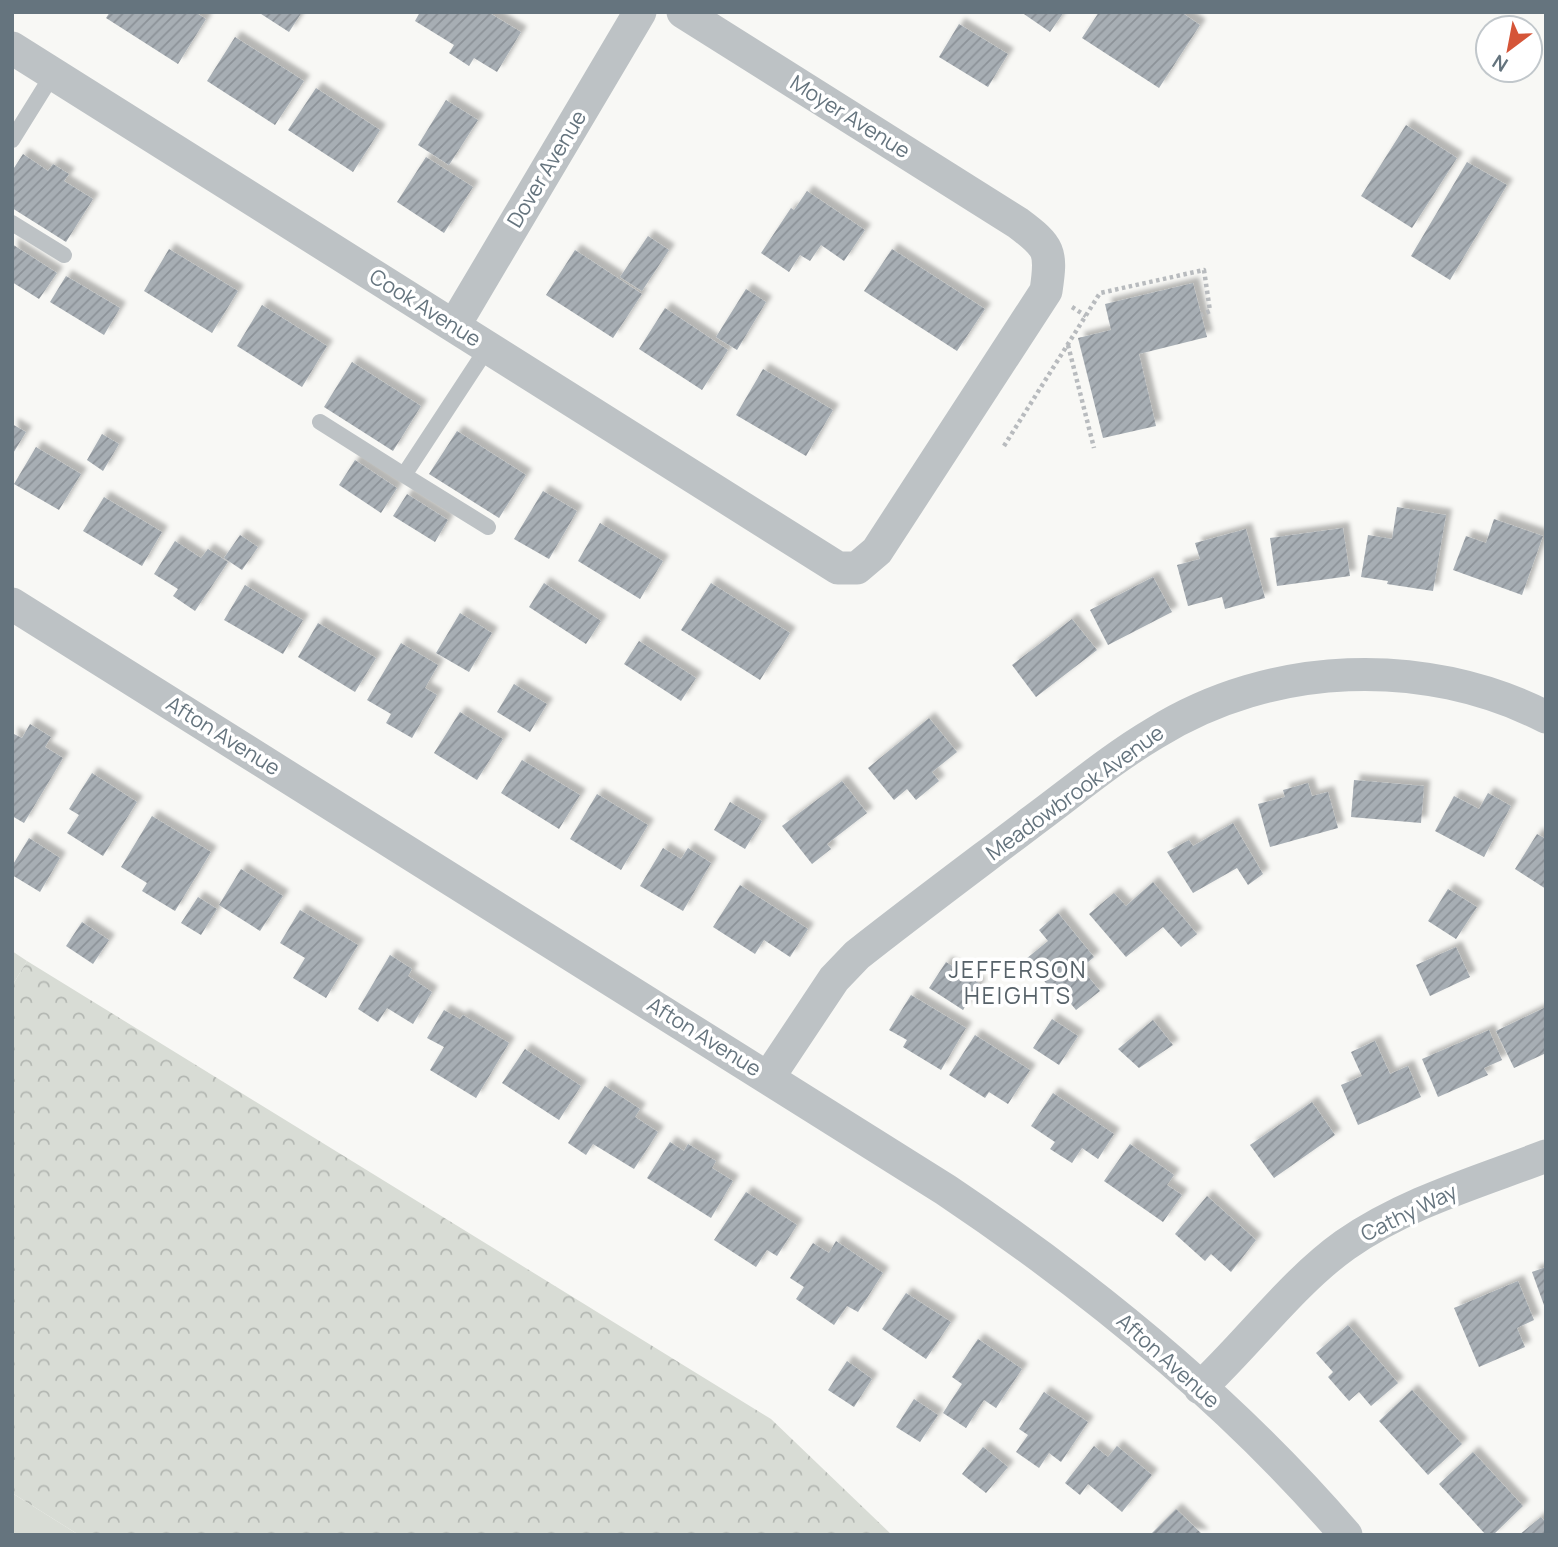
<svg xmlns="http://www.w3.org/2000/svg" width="1558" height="1547" viewBox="0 0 1558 1547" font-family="Manrope,sans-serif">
	<defs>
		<pattern id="forest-crowns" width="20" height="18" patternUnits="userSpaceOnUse" patternTransform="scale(1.75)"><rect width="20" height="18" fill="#d8dcd5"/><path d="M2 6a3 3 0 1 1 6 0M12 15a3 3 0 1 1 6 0" fill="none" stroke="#b3b7b2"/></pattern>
		<pattern id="building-hatch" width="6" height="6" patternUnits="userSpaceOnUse" patternTransform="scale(1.75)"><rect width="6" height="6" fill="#a7aeb4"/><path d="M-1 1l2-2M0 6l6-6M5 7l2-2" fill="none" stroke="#8c9298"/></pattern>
		<filter id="shadow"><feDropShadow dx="6" dy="-6" stdDeviation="2" flood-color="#0004"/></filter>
	</defs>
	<rect width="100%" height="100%" fill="#f8f8f5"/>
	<path fill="#d8dcd5" d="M12 951 27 961 12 986Z
		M12 1493 79 1535H12Z"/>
	<path fill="url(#forest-crowns)" d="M27 961 771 1419 892 1535H79L12 1493V986Z"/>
	<path fill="url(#building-hatch)" filter="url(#shadow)" d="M110 12H195L206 19 178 64 106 18Z
		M258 12H302L289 32Z
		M420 12H488L521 32 497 72 474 58 469 66 449 53 454 45 415 21Z
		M1021 12H1064L1050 32Z
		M1099 12H1181L1200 25 1159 88 1082 38Z
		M959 24 1008 54 988 87 939 57Z
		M235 37 304 81 275 125 207 81Z
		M316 88 380 130 353 172 288 130Z
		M446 100 478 120 449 165 418 145Z
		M1406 125 1457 158 1412 228 1361 196Z
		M23 154 48 171 53 164 69 174 64 181 93 199 66 242 12 208V171Z
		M426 157 473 187 444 233 397 202Z
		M1467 162 1507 185 1450 280 1411 256Z
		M807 191 865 230 844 261 821 245 810 261 800 255 789 272 761 253 791 208 794 210Z
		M648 236 669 250 642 291 620 277Z
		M12 244 57 273 39 299 12 282Z
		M169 249 238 291 212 333 144 291Z
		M892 249 985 309 957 351 864 291Z
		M575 250 642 294 613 338 546 295Z
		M66 276 120 308 104 335 50 302Z
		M1193 283 1207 337 1139 354 1156 426 1103 438 1078 338 1111 330 1105 304Z
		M746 289 766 302 737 350 716 337Z
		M262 305 327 346 302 387 237 346Z
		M665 308 728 350 702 390 639 349Z
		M352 362 421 406 393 451 324 407Z
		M763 369 833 410 806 456 736 415Z
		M12 424 26 432 12 455Z
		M457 431 526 475 499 518 429 474Z
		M102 434 119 444 103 471 87 460Z
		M36 447 81 474 59 510 14 484Z
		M355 460 397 488 381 513 339 485Z
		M543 491 577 511 549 559 514 539Z
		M407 494 448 520 435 542 393 516Z
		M104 497 162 532 142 566 83 531Z
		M1397 507 1446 515 1433 591 1387 584 1388 581 1361 577 1368 535 1392 539Z
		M1494 519 1543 536 1522 595 1453 570 1466 536 1486 543Z
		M600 523 663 561 640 599 578 561Z
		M1343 528 1350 576 1277 586 1270 538Z
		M1246 529 1265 598 1225 609 1222 597 1188 606 1177 565 1200 559 1195 543Z
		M240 535 258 547 242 570 224 558Z
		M175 541 201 558 208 549 228 562 195 611 173 596 178 589 154 574Z
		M1153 577 1172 612 1108 645 1090 610Z
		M544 583 601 621 586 644 529 607Z
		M711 583 790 633 760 680 681 630Z
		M245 585 303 620 283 654 224 620Z
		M460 613 492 633 469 672 436 653Z
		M1072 619 1097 650 1036 697 1012 665Z
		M318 623 376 658 355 692 298 657Z
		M639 641 696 678 681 701 624 664Z
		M401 643 438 665 425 688 437 695 412 738 386 723 391 714 367 700Z
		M514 684 547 704 530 732 497 712Z
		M460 712 503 739 477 780 434 753Z
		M929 718 957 752 932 772 939 781 916 800 907 789 894 800 868 768Z
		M30 724 51 737 45 747 63 758 24 823 12 816V733L22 738Z
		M522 760 580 795 559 829 501 793Z
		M92 773 137 802 103 856 67 833 79 815 69 809Z
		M1354 780 1424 786 1421 823 1351 817Z
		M842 781 867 813 827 844 831 849 812 864 782 826Z
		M1308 783 1312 796 1328 792 1338 828 1270 847 1258 804 1285 797 1283 790Z
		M1488 793 1511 806 1484 857 1435 831 1454 796 1479 809Z
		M597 794 648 825 621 870 570 839Z
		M730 802 762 821 745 849 714 830Z
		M152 816 211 852 175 911 142 891 147 883 121 867Z
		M1233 823 1263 874 1248 885 1237 868 1193 893 1167 852 1189 840 1193 846Z
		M1537 834 1546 839V889L1515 869Z
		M29 838 60 858 40 892 12 875V866Z
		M663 848 681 859 688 848 711 863 683 911 640 886Z
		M241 869 283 896 260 931 219 905Z
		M1153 882 1197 934 1181 947 1163 927 1126 957 1089 914 1114 893 1126 906Z
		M740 885 808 929 790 957 764 940 755 954 713 927Z
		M1448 889 1477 907 1456 939 1428 921Z
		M198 897 217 909 201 935 181 923Z
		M300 910 358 945 326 998 293 978 305 958 280 943Z
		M1058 913 1094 957 1081 968 1100 991 1076 1010 1055 984 1050 988 1026 959 1048 941 1039 930Z
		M82 922 109 940 93 964 66 946Z
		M1456 947 1470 977 1430 996 1416 965Z
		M390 955 412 969 408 976 432 992 413 1024 387 1008 378 1022 358 1009Z
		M946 962 980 984 963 1010 929 988Z
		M911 995 966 1028 941 1070 903 1047 907 1040 889 1030Z
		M1546 1007V1053L1514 1068 1496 1031Z
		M444 1010 460 1019 463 1015 509 1043 476 1098 430 1070 444 1047 427 1038Z
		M1052 1019 1078 1036 1059 1065 1033 1048Z
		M1153 1020 1173 1045 1139 1068 1118 1049Z
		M1489 1030 1502 1060 1484 1068 1488 1075 1438 1097 1422 1059Z
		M975 1035 1030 1070 1008 1104 989 1092 985 1098 949 1075Z
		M1375 1041 1390 1074 1408 1066 1421 1097 1358 1125 1341 1085 1362 1076 1351 1052Z
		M525 1049 581 1086 559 1120 502 1083Z
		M605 1086 640 1109 635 1117 658 1132 634 1169 593 1144 586 1155 568 1143Z
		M1053 1093 1114 1134 1098 1159 1082 1148 1072 1163 1050 1149 1055 1142 1031 1126Z
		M1312 1102 1335 1135 1274 1178 1250 1145Z
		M670 1142 684 1151 688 1144 716 1161 712 1168 733 1181 711 1218 647 1178Z
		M1130 1144 1174 1175 1167 1185 1182 1195 1163 1222 1104 1181Z
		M746 1192 797 1225 777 1256 767 1250 756 1267 714 1240Z
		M1207 1196 1256 1240 1231 1272 1211 1254 1205 1261 1175 1234Z
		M836 1241 883 1273 858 1312 847 1306 834 1325 796 1299 804 1287 790 1278 813 1243 829 1253Z
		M1546 1267V1308H1545L1532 1272Z
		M1518 1281 1534 1320 1517 1328 1525 1347 1479 1367 1454 1308Z
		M906 1293 951 1322 926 1359 882 1329Z
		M1348 1325 1398 1383 1371 1406 1359 1392 1349 1401 1328 1377 1333 1372 1316 1353Z
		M978 1339 1022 1369 996 1408 984 1400 966 1428 943 1413 962 1384 952 1377Z
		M847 1361 872 1379 854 1407 828 1390Z
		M1412 1390 1462 1444 1428 1475 1379 1421Z
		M1044 1392 1088 1422 1061 1462 1049 1453 1039 1468 1016 1452 1028 1435 1019 1429Z
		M914 1399 938 1415 920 1442 896 1427Z
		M1094 1446 1108 1457 1117 1446 1152 1475 1122 1512 1088 1484 1080 1495 1065 1483Z
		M983 1447 1008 1467 986 1493 962 1474Z
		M1473 1452 1523 1506 1493 1535H1486L1439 1484Z
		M1176 1509 1203 1535H1150Z
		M1541 1517 1546 1523V1535H1519Z"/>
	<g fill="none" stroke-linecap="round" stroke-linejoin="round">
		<path stroke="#b8bbbe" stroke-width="4.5" stroke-dasharray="3.5 3.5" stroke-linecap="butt" d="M1072 307 1086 316
			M1068 345 1094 448
			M1004 446 1100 293 1204 270 1210 311 1201 315"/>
		<path stroke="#bdc2c5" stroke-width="16" d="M12 140 53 74
			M12 223 64 255
			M320 422 404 475 488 347
			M404 475 488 527"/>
		<path stroke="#bdc2c5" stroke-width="33" d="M12 48 838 568H857L877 551 1046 291C1052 251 1050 247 1018 223L683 12
			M454 326 640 12
			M12 604 946 1190C1092 1288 1231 1401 1346 1535
			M768 1078 834 979 857 955C914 910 972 867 1030 823 1071 793 1111 759 1155 733 1271 661 1424 655 1546 717
			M1200 1388C1248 1343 1293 1282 1345 1245 1405 1203 1478 1182 1546 1156"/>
	</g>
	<g text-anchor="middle" stroke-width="7" stroke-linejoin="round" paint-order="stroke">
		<g font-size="21" fill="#65747e" stroke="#fff">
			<text transform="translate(850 117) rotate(32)" y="7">Moyer Avenue</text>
			<text transform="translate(547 169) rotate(-59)" y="7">Dover Avenue</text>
			<text transform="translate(425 308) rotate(32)" y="7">Cook Avenue</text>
			<text transform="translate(223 736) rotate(32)" y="7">Afton Avenue</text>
			<text transform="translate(1075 793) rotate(-36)" y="7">Meadowbrook Avenue</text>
			<text transform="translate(704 1037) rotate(32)" y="7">Afton Avenue</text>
			<text transform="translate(1409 1213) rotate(-26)" y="7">Cathy Way</text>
			<text transform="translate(1168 1361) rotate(42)" y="7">Afton Avenue</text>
		</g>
		<g font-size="23" letter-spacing="2" fill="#576269" stroke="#fff">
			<text x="1018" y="978">JEFFERSON<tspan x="1018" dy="26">HEIGHTS</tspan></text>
		</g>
	</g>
	<rect width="1558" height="1547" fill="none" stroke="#65747e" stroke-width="28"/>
	<g transform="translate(1509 49) rotate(212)"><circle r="33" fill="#ffffff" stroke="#c1c7cb" stroke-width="2"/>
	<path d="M0-5L12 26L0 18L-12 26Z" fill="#d55538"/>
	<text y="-10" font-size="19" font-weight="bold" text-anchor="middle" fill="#65747e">N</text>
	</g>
</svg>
